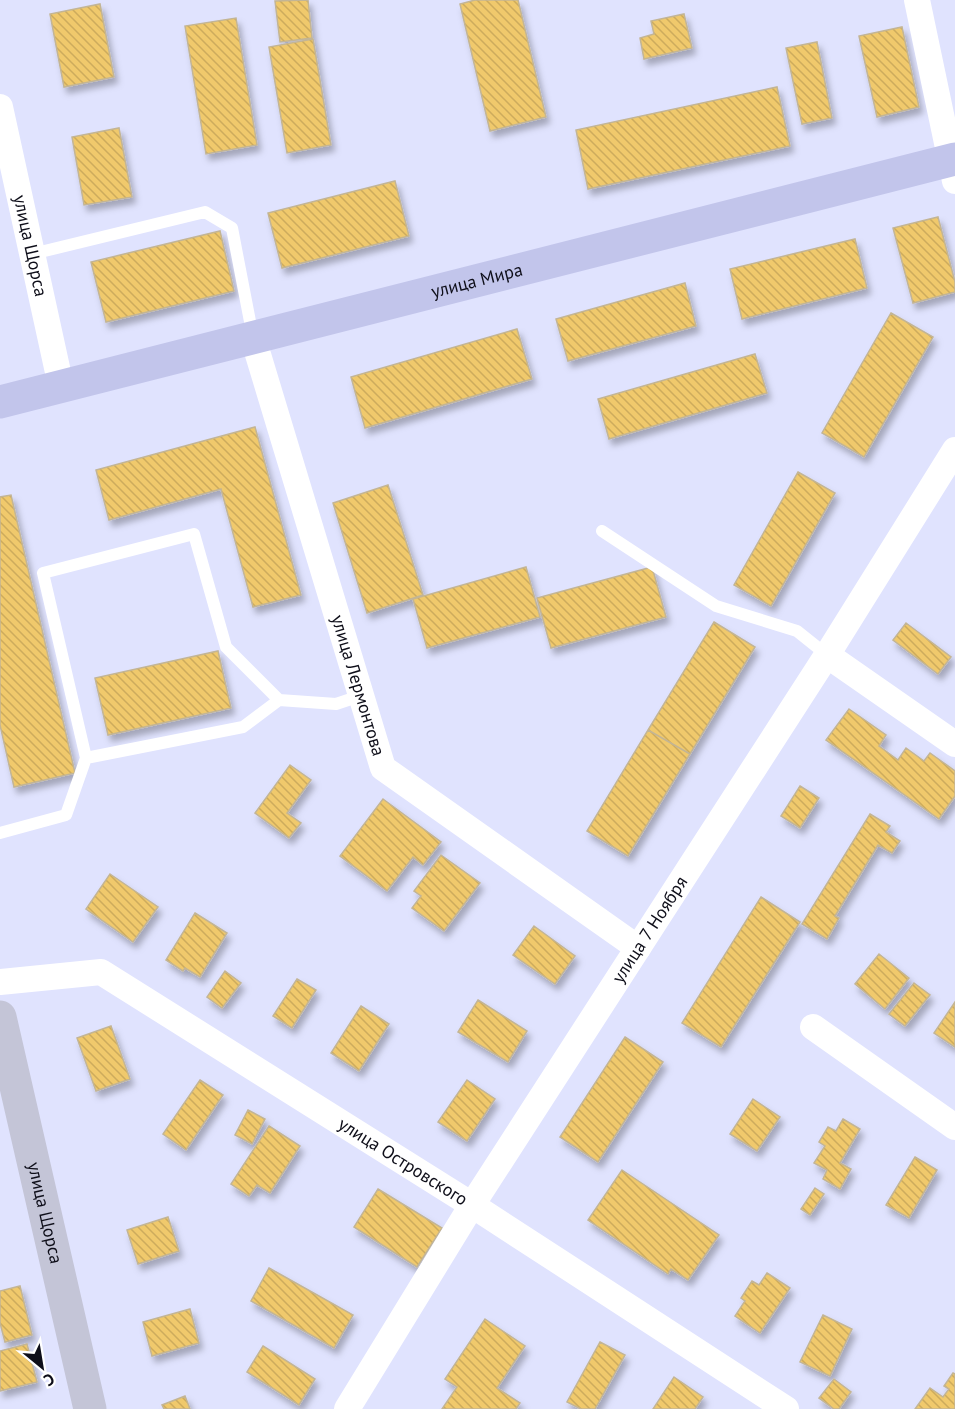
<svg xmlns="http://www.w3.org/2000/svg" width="955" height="1409" viewBox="0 0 955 1409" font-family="'PT Sans',sans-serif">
	<defs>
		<pattern id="building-back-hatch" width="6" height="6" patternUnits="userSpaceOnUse" patternTransform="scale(1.5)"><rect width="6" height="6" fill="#f0c96c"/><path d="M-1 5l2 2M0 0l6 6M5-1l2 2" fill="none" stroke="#cdab5d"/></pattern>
		<filter id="shadow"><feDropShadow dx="3.5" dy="6" stdDeviation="3" flood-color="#0004"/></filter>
	</defs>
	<rect width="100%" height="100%" fill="#e0e3fe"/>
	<path fill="url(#building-back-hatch)" stroke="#c3b595" stroke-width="1.5" filter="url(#shadow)" d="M308 0 312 38 280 42 275 1Z
		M475 0H518L546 117 490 131 460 4Z
		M100 4 114 77 64 87 50 14Z
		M684 14 692 48 644 59 640 38 654 34 651 21Z
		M236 18 257 145 206 154 185 26Z
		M902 27 919 107 877 117 859 36Z
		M313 39 331 145 287 153 269 47Z
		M817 42 832 118 802 124 786 48Z
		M777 87 790 146 588 189 576 130Z
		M119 128 132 197 84 205 72 137Z
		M395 181 409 236 282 268 268 213Z
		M938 217 955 282V292L913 303 893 228Z
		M220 231 234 291 106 322 91 262Z
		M855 239 867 288 742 319 730 269Z
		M685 283 696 326 568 361 556 319Z
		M891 313 933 337 864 457 822 433Z
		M517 329 532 379 365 428 351 377Z
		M755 354 767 393 609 439 598 399Z
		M255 427 301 595 253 607 221 489 109 520 96 470Z
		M798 472 835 493 771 606 734 585Z
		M388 485 423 595 367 613 333 503Z
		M11 495 75 773 14 787 0 725V497Z
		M526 567 540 617 427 648 413 599Z
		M652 567 666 617 551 648 537 598Z
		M714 622 755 647 690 754 648 730Z
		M906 623 951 657 938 674 893 640Z
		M218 651 231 708 108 735 95 678Z
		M849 709 886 735 879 746 898 760 906 748 924 761 930 753 955 771V796L939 819 826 740Z
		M648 730 690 754 628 856 587 831Z
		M290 765 311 780 287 813 301 823 289 838 255 813Z
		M800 786 819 798 800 828 781 816Z
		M383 799 441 842 423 865 413 857 387 891 340 856Z
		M870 814 890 826 886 832 900 841 892 853 878 845 835 916 839 918 827 939 802 924Z
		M441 855 480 883 444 931 412 908 421 896 414 891Z
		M110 874 158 907 133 942 86 909Z
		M761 897 800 922 721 1047 682 1023Z
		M195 913 227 933 200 977 185 968 183 971 166 960Z
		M534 926 575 956 555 984 513 955Z
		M879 954 909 978 885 1009 855 984Z
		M225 971 241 983 222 1008 207 997Z
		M297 979 316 990 292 1028 273 1016Z
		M914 983 930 995 905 1026 889 1014Z
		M478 1000 527 1031 508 1062 458 1032Z
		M955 1002V1047L934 1033Z
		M361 1006 389 1024 359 1071 331 1053Z
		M111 1026 130 1079 96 1091 77 1038Z
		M625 1037 663 1062 598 1162 560 1137Z
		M200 1080 223 1095 186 1150 163 1134Z
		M467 1080 495 1099 467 1141 438 1122Z
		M753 1099 780 1117 757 1151 730 1134Z
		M248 1110 265 1119 252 1144 235 1135Z
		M843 1119 860 1129 840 1163 851 1169 840 1189 823 1179 827 1170 814 1163 825 1146 819 1142 828 1127 836 1131Z
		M269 1126 300 1146 270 1193 257 1185 249 1196 231 1184Z
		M915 1157 937 1170 909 1218 886 1205Z
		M622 1170 719 1235 688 1280 671 1269 668 1274 588 1220Z
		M815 1188 824 1194 810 1215 801 1209Z
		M378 1189 442 1228 417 1267 354 1227Z
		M168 1217 179 1251 138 1264 127 1230Z
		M269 1268 353 1315 334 1348 251 1301Z
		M767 1273 790 1288 760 1333 735 1316 745 1301 741 1298 752 1281 759 1285Z
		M20 1286 32 1335 5 1342 0 1323V1291Z
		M190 1309 199 1343 152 1356 143 1322Z
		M823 1315 852 1329 830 1376 800 1362Z
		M485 1319 525 1346 497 1388 520 1403 516 1409H442L457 1387 445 1379Z
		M600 1342 625 1355 595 1409H581L567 1402Z
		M27 1344 37 1382 0 1391V1351Z
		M263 1346 315 1379 299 1405 247 1372Z
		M953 1373 955 1374V1409H915L930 1388 943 1397 949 1389 944 1386Z
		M674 1377 703 1397 695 1409H653Z
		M834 1379 851 1392 839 1409H834L819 1398Z
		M185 1396 190 1409H164L162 1405Z"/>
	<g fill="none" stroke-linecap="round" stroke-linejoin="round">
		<path stroke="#fff" stroke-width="12" d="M32 254 205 212 232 228 253 337
			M602 531 716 606 797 631 827 655
			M86 758 43 573 194 534 226 647 279 700
			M0 833 66 815 86 758 243 727 279 700 336 704 360 696"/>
		<g stroke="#fff" stroke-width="26">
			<path d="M917 0 955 181"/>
			<path id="s1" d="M0 107 61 386"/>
			<path id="s2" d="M253 338 383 768 638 948"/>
			<path d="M827 655 955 744"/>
			<path id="s3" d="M0 982 101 972 472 1205 786 1409"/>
			<path d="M813 1027 955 1127"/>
			<path id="s4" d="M347 1409 472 1205 827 655 955 450"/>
		</g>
		<path stroke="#c4c5d7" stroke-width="33" id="s5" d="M0 1017 90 1409"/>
		<path stroke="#c2c5eb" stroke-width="33" id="s6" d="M0 402 955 159"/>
	</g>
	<g text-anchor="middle" stroke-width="5" stroke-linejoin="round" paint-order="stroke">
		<g font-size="18" fill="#0e0e19" stroke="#fff">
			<text dy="6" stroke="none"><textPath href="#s1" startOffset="142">улица Щорса</textPath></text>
			<text dy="6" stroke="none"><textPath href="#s6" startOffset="492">улица Мира</textPath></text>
			<text dy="6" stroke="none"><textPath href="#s2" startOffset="363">улица Лермонтова</textPath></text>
			<text dy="6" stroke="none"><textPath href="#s4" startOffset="567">улица 7 Ноября</textPath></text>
			<text dy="6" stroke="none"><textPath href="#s3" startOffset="458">улица Островского</textPath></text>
			<text dy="6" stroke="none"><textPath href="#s5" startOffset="201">улица Щорса</textPath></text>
		</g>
	</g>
	<g transform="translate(42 1367) rotate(150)" stroke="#ffffff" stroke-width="4.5" paint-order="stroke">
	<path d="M0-4.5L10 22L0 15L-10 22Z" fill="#0e0e19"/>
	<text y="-9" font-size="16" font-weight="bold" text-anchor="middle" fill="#0e0e19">С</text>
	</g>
</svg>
